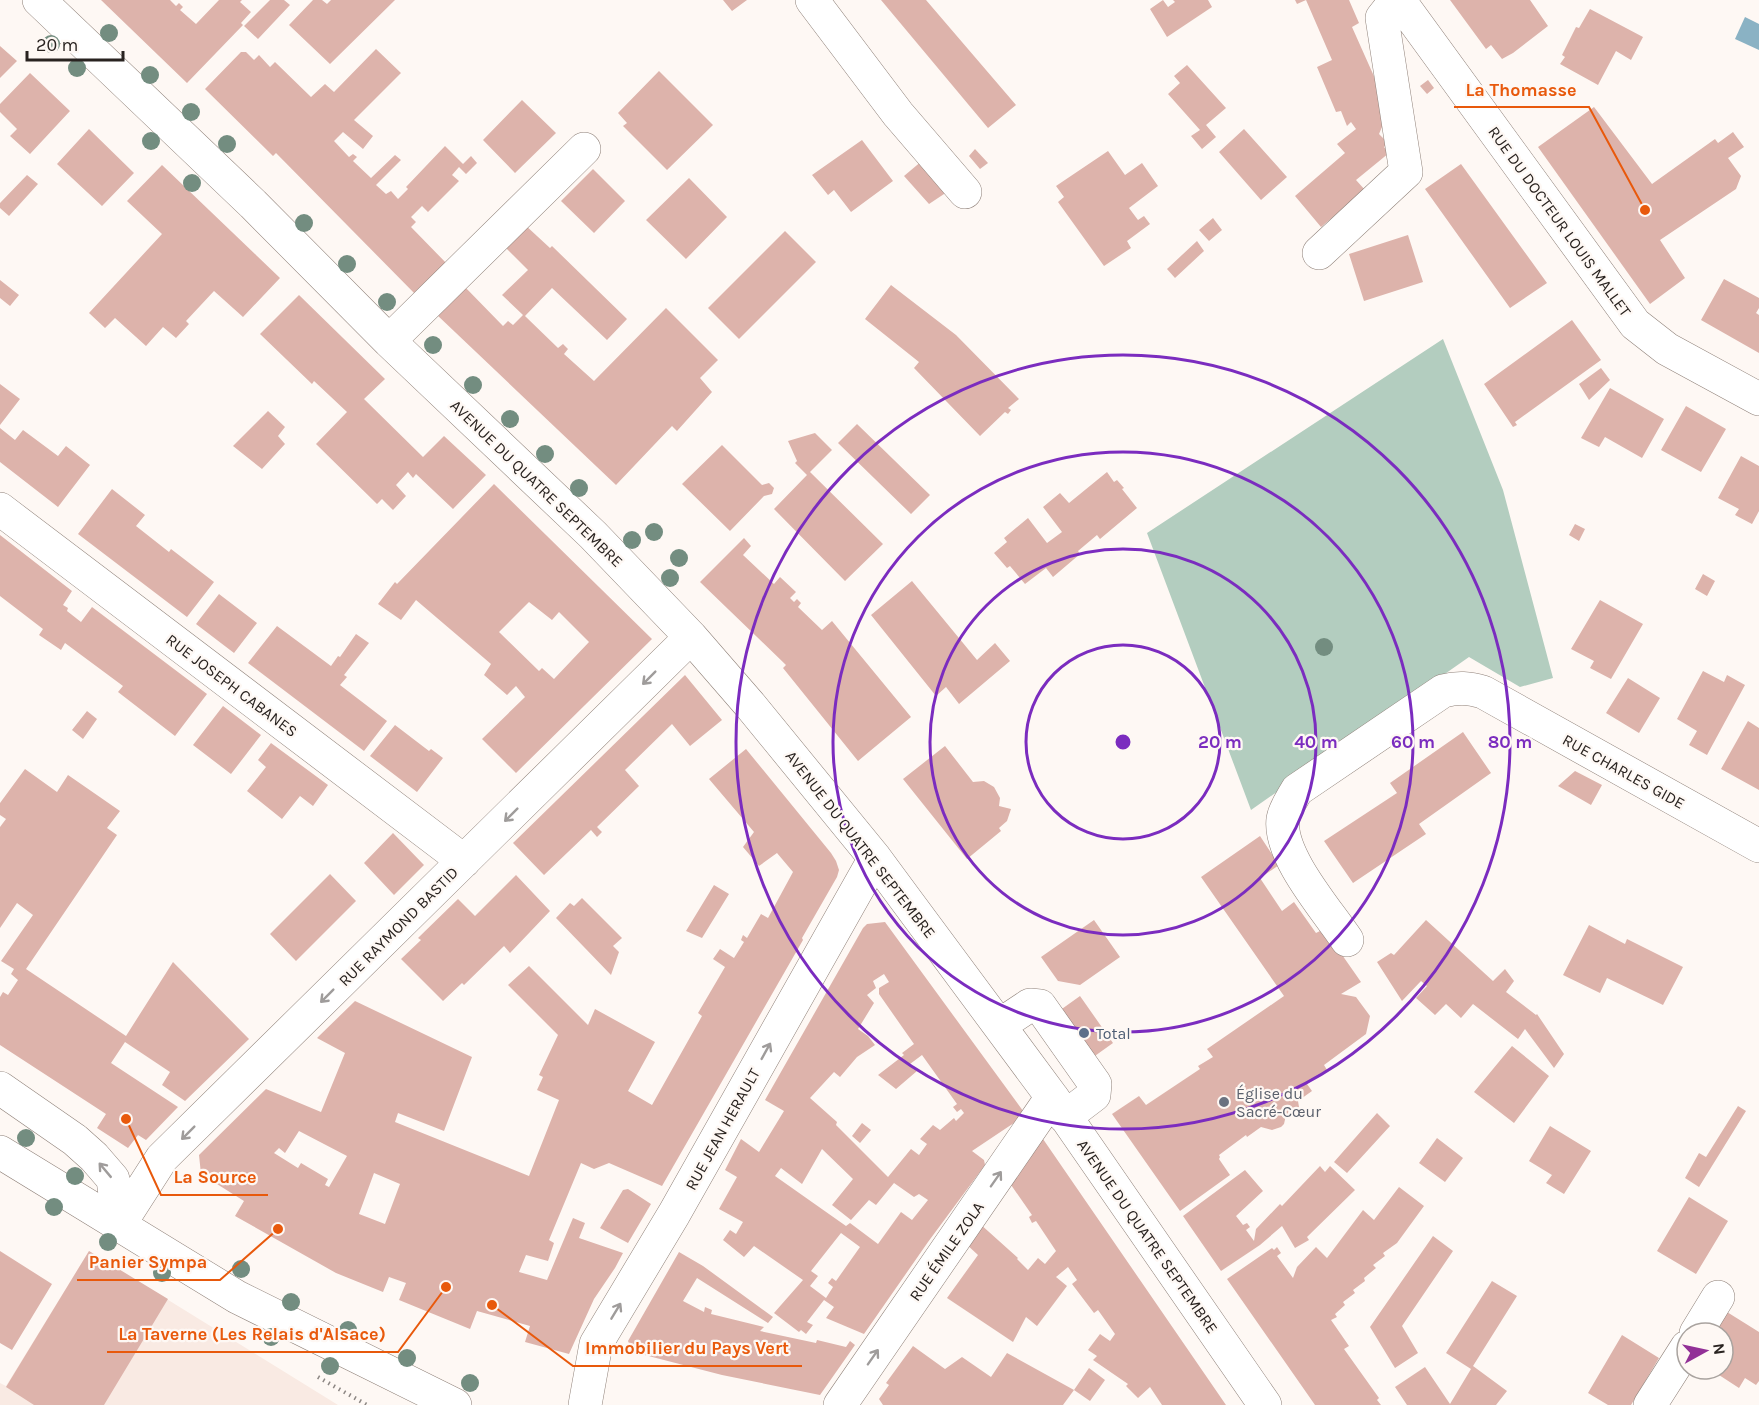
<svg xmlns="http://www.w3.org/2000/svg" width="1759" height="1405" viewBox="0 0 1759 1405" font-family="Karla,sans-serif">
	<rect width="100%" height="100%" fill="#fef8f4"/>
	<path fill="#f9eae3" d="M89 1251 338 1405H0V1383L6 1386Z"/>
	<path fill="#b3cdbf" d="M1443 339 1503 490 1553 678 1520 687 1469 657 1251 810 1147 533Z"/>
	<path fill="#8ab2c4" d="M1745 17 1759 24V50L1735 39Z"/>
	<path fill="#ddb3ab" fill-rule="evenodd" d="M101 0H170L176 6 179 3 183 7 180 10 196 24 219 0H242L240 2 251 12 241 23 243 25 187 83Z
		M270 0H284L290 5 258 39 244 26Z
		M313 0H322L327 4 331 0H395L330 64 289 25Z
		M723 0H747L732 11Z
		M881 0H926L1016 105 988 128Z
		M1163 0 1168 7 1175 2 1173 0H1208L1212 7 1167 37 1150 9Z
		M1295 0H1349L1359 23 1352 27 1381 92 1377 95 1388 113 1379 134 1388 143 1384 147 1389 153 1356 180 1365 190 1321 227 1295 196 1345 153 1337 144 1356 129 1351 122 1347 126 1341 111 1336 112 1317 67 1332 60 1306 0 1297 4Z
		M1450 0H1530L1548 26 1513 53 1502 59 1491 45 1486 49Z
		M1590 9 1643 37 1631 60 1616 51 1598 85 1560 64 1565 57 1562 55 1576 27 1579 28Z
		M0 46 17 61 0 78Z
		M376 49 401 73 354 120 373 136 363 149 343 132 334 141 349 157 353 154 357 157 353 161 371 178 395 155 401 160 376 185 386 194 391 191 398 199 408 189 406 187 445 146 463 164 471 156 477 163 466 174 459 167 452 175 459 181 428 212 422 206 411 217 416 222 411 227 450 267 419 298 276 153 273 156 205 89 241 52H246L254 60 259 55 270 67 275 62 311 97 325 84 334 92Z
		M1187 65 1226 108 1206 125 1216 137 1202 149 1191 136 1200 130 1168 94 1180 83 1174 76Z
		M659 71 713 125 667 170 623 126 627 123 618 113Z
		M30 73 70 111 30 154 10 136 17 129 0 112V104Z
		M1428 80 1434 88 1427 94 1420 86Z
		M522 100 556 133 515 173 483 140Z
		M1594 107 1652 184 1715 139 1718 143 1733 132 1744 147 1728 158 1741 176 1736 189 1660 240 1685 278 1650 304 1538 147Z
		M89 129 134 173 102 206 57 164Z
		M1244 129 1287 177 1261 200 1219 152Z
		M862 140 893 181 851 212 834 190 828 195 812 175Z
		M975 149 988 163 980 169 969 156Z
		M1108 151 1125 175 1142 163 1158 186 1129 208 1138 220 1144 216 1150 224 1127 241 1131 248 1104 266 1058 202 1064 197 1056 186Z
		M923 160 947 192 929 204 904 176Z
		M1461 164 1547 283 1510 308 1425 189Z
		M162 165 280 278 243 317 214 291 186 321 189 324 176 338 163 327 146 346 115 318 105 328 89 313 162 234 127 201Z
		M593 169 625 201 594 233 561 201Z
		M27 175 38 184 9 216 0 208V203Z
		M689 178 727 217 686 259 646 220Z
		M1213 218 1222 230 1209 241 1199 230Z
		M524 224 550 248 552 246 627 319 607 340 552 288 525 316 558 348 563 344 568 349 564 354 594 381 666 308 718 360 700 378 712 392 677 431 672 426 616 485 436 314 464 286 503 326 508 321 513 325 523 315 502 295 528 270 504 246Z
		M785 231 816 262 739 339 708 308Z
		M1408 235 1423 282 1364 301 1349 254Z
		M1197 241 1204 251 1175 278 1167 269Z
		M1724 279 1759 298V308L1756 313 1759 315V353L1701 320Z
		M0 280 19 295 10 306 0 298Z
		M891 285 956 335 1019 399 1008 408 1011 410 1008 414 1005 412 980 436 914 368 919 362 865 319Z
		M299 295 385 379 364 399 423 457 444 436 486 475 453 509 416 474 413 478 408 472 396 485 406 496 393 510 382 499 377 504 316 444 347 412 314 381 312 384 260 334Z
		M1572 320 1601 360 1515 422 1517 425 1513 427 1484 384Z
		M1601 368 1610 380 1589 400 1579 384Z
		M0 384 20 399 0 425Z
		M1610 388 1664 419 1642 458 1605 437 1599 447 1581 438Z
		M1686 406 1726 429 1701 472 1661 450Z
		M268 411 285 427 278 436 285 444 262 469 233 446Z
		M857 424 930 495 911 514 838 443Z
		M0 428 15 440 23 430 58 456 66 446 90 465 58 507 0 462Z
		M815 433 832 450 810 472 883 544 845 581 774 509 807 475 795 463 797 461 788 441Z
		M722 445 762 485 769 483 774 488 772 494 764 496 730 531 682 484Z
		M1741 456 1759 466V511L1752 524 1735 515 1739 509 1718 498Z
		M1107 472 1114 482 1117 480 1124 488 1122 489 1137 508 1100 539 1097 535 1078 551 1080 554 1053 577 1046 568 1025 584 1010 566 1007 568 994 553 1007 542 1004 538 1028 518 1047 543 1062 532 1043 507 1060 493 1069 503Z
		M494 484 652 639 516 773 482 739 525 697 516 686 507 695 484 675 491 664 416 600 401 620 378 604 395 582 397 584ZM529 602 552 620 559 612 589 642 554 679 542 668 539 671 499 632Z
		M112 489 145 515 136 526 169 552 171 549 214 582 187 617 78 534Z
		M1575 524 1585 529 1579 541 1569 535Z
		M0 535 72 591 63 605 68 608 67 611 81 622 92 607 207 694 175 736 118 692 123 686 65 643 61 650 39 635 43 629 0 596Z
		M744 538 751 546 743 555 774 584 780 577 796 592 790 598 794 602 797 599 801 603 798 607 822 630 832 621 911 717 858 761 783 668 786 665 700 582Z
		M1703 574 1715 581 1707 596 1695 589Z
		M912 581 977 660 995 643 1010 661 959 704 946 687 936 696 871 615Z
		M219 594 257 623 234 653 196 624Z
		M1600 600 1643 624 1611 679 1590 668 1594 661 1571 649Z
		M277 626 331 666 338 656 340 657 356 634 369 643 344 675 347 677 340 685 387 721 364 751 248 663Z
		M1703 671 1724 682 1727 675 1745 685 1707 755 1689 745 1697 731 1677 719Z
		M685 675 722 720 690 746 672 724 625 770 639 786 597 827 602 832 597 837 591 830 544 875 513 843Z
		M1628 678 1660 698 1639 733 1606 713Z
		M223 706 261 735 231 774 193 745Z
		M87 711 97 719 83 739 72 730Z
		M1748 721 1759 728V790L1721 769Z
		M395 725 429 751 431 749 443 758 417 792 370 756Z
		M1463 732 1491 773 1419 824 1426 834 1353 883 1324 841 1397 793 1390 783Z
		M271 743 328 785 313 806 300 796 282 819 247 791 266 767 258 760Z
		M945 746 973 782 984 781 994 787 1000 798 999 806 1011 809 1007 821 999 828 1001 831 967 859 903 779Z
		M746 749 831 853 836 861 839 870 837 877 802 938 803 940 662 1186 609 1163 594 1169 581 1163 549 1240 554 1243 548 1261 526 1255 519 1272 547 1280 573 1218 585 1223 579 1238 623 1253 615 1268 594 1299 569 1354 525 1342 530 1326 477 1311 470 1329 399 1300 406 1283 389 1277 383 1292 336 1273 235 1216 244 1201 201 1174 199 1155 266 1089 321 1112 345 1053 317 1038 355 1001 472 1057 444 1131 398 1113 395 1122 529 1176 559 1100 537 1090 543 1077 539 1075 558 1035 508 985 529 966 588 1025 595 1009 655 1042 628 1091 652 1105 702 1016 698 1013 725 967 713 959 720 949 734 958 744 942 741 940 743 935 747 938 761 914 768 918 793 872 777 853 759 866 743 847 754 832 709 779ZM299 1131 347 1156 329 1187 325 1185 328 1179 301 1163 298 1168 274 1153 279 1148 285 1153ZM374 1173 400 1184 385 1224 359 1214Z
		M25 769 57 792 68 775 120 811 107 828 117 835 26 969 126 1036 173 962 249 1039 185 1101 162 1085 170 1072 125 1042 111 1063 178 1107 146 1140 138 1135 128 1148 97 1128 106 1114 0 1045V997L3 992 8 995 18 980 11 974 14 969 1 961 33 915 17 903 0 928V827L6 819 0 815V803Z
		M1575 771 1602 785 1591 805 1558 786Z
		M393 833 424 865 394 895 364 863Z
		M1260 836 1279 865 1260 878 1282 911 1294 902 1316 933 1324 929 1361 982 1341 994 1356 997 1370 1016 1366 1034 1324 1065 1327 1070 1307 1084 1312 1091 1298 1101 1299 1107 1286 1115 1284 1124 1281 1127 1272 1130 1261 1127 1247 1137 1246 1135 1219 1155 1220 1157 1219 1159 1230 1175 1180 1211 1112 1114 1139 1096 1146 1105 1200 1069 1198 1066 1213 1057 1207 1049 1284 996 1201 877Z
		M330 874 356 901 296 961 270 934Z
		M516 875 550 911 510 953 504 946 464 985 462 983 443 1001 401 959 421 940 418 938 458 899 475 916Z
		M714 885 729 894 702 938 686 931Z
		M582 898 622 938 613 946 619 952 611 975 556 918 570 903 574 906Z
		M1094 920 1120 957 1080 985 1058 981 1041 957Z
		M1426 920 1493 981 1505 969 1514 981 1506 992 1536 1015 1537 1014 1564 1054 1554 1068 1525 1029 1518 1039 1473 1004 1461 1018 1446 1004 1435 1015 1416 998 1427 986 1421 981 1402 1001 1377 962 1391 953 1394 955Z
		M885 922 1026 1115 972 1151 984 1160 985 1165 928 1242 864 1334 826 1318 834 1307 824 1300 807 1322 813 1325 806 1334 801 1330 799 1332 774 1313 803 1280 754 1246 744 1257 723 1240 730 1230 736 1234 743 1222 719 1209 737 1177 725 1170 741 1139 759 1152 784 1111 765 1100 863 928 867 924ZM884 974 889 982 879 988V994L914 1044 902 1053 904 1055 878 1075 896 1089 917 1071 910 1064 922 1055 957 1104 953 1107 957 1112 961 1109 964 1113 956 1121 954 1118 940 1130 933 1125 920 1139 927 1144 919 1155 911 1149 888 1177 836 1125 837 1122 810 1098 834 1072 840 1077 857 1057 875 1045 868 1036 858 1029 874 1003 867 995 876 988 873 981ZM822 1149 853 1179 832 1205 851 1220 869 1200 876 1205 894 1183 914 1197 919 1194 928 1200 912 1220 901 1212 878 1244 850 1223 846 1226 775 1176 781 1168 802 1184ZM841 1233 860 1247 836 1281 832 1278 828 1283 833 1287 826 1298 810 1286 818 1276 811 1271Z
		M1589 925 1625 944 1627 939 1683 967 1663 1005 1607 978 1600 993 1563 975Z
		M1080 996 1113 1043 1085 1063 1052 1016Z
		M1512 1046 1549 1076 1514 1123 1474 1092Z
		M1738 1106 1746 1111 1699 1187 1685 1178 1699 1153 1706 1157Z
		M1377 1113 1390 1126 1347 1173 1334 1162Z
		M862 1123 871 1130 860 1143 852 1136Z
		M1550 1126 1591 1151 1564 1194 1546 1183 1552 1175 1529 1161Z
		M1437 1138 1463 1158 1445 1182 1419 1163Z
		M1043 1139 1226 1405H1162L1150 1387 1138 1398 1126 1386 1128 1384 1093 1360 1097 1356 1088 1350 1100 1334 1110 1341 1115 1334 1098 1310 1094 1313 1072 1284 1077 1280 1068 1267 1056 1277 1067 1286 1037 1326 1026 1317 1013 1342 947 1298 978 1255 965 1243 979 1223 1018 1258 1017 1259 1028 1270 1038 1258 1045 1264 1056 1251 1036 1221 1032 1223 1029 1217 1032 1215 1009 1182 1038 1141Z
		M1320 1166 1325 1172 1330 1166 1355 1190 1307 1237 1309 1240 1295 1248 1282 1226 1260 1245 1221 1271 1183 1216 1245 1170 1263 1191 1236 1216 1243 1225 1247 1223 1250 1227 1246 1230 1254 1241 1256 1229 1280 1204 1282 1206Z
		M1399 1187 1424 1206 1397 1243 1383 1253 1385 1256 1373 1265 1376 1268 1364 1278 1365 1281 1353 1290 1355 1293 1343 1302 1345 1305 1335 1314 1337 1317 1331 1320 1349 1346 1344 1349 1379 1398 1377 1400 1381 1405H1315L1227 1279 1272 1248 1274 1250 1277 1247 1281 1253 1277 1256 1293 1278 1297 1267 1316 1247 1327 1258 1363 1210 1374 1220Z
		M628 1189 651 1204 628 1243 600 1228 623 1190Z
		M1689 1197 1728 1221 1696 1274 1657 1251Z
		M1433 1236 1453 1251 1402 1326 1418 1353 1395 1368 1370 1327Z
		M0 1251 52 1284 12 1350 0 1343Z
		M89 1251 168 1299 104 1405H34L6 1387Z
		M679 1252 703 1266 773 1317 768 1323 697 1278 683 1301 704 1312 705 1307 712 1310 711 1314 764 1327 760 1331 816 1343 817 1340 846 1347 850 1341 855 1345 820 1395 722 1375 633 1352 628 1341Z
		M1492 1281 1517 1296 1473 1366 1507 1391 1496 1405H1407L1395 1387 1425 1367 1450 1404 1471 1369 1446 1353Z
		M1727 1312 1759 1332V1381L1756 1385 1745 1378 1739 1388 1719 1375 1726 1363 1723 1361V1333H1714Z
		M1622 1335 1659 1358 1631 1405H1608L1588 1393Z
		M913 1346 945 1369 962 1357 991 1377 1007 1353 1074 1390 1063 1405H883L879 1399 889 1385 886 1383Z
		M1089 1368 1105 1380 1090 1401 1074 1390Z"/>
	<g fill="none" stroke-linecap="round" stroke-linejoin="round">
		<defs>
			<path id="minor" d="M39 0 253 204 389 341 593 535 691 637 750 705 875 858 906 900 1052 1097 1265 1405
				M812 0 898 114 965 192
				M1399 0 1635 324 1667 349 1759 399
				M1319 253 1406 172 1382 18 1396 0
				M389 341 584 149
				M0 509 464 861
				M1347 940C1327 910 1278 855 1283 819 1285 808 1292 799 1297 790L1443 691C1458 687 1469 688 1483 692L1759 846
				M1000 1025 1030 1005 1040 1006 1095 1084 1094 1095 1065 1117
				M0 1088 75 1140 94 1157 113 1179 119 1225
				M0 1152 237 1297 455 1405
				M119 1225 162 1158 691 637
				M1696 1333 1718 1297
				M585 1405 596 1344 674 1214 875 858
				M840 1405 1052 1097
				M1650 1405 1687 1347"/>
		</defs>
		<use href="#minor" stroke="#8f8179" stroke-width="34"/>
		<path stroke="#8d8784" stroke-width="4" stroke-dasharray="1.5 4.5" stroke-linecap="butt" d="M318 1377 367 1405"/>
		<use href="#minor" stroke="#fff" stroke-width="33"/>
	</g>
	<g fill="#738d80">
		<circle cx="109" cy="33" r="9"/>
		<circle cx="51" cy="44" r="9"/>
		<circle cx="77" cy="68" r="9"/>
		<circle cx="150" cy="75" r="9"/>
		<circle cx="191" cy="112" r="9"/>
		<circle cx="151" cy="141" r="9"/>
		<circle cx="227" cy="144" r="9"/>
		<circle cx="192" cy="183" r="9"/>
		<circle cx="304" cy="223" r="9"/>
		<circle cx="347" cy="264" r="9"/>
		<circle cx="387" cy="302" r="9"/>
		<circle cx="433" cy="345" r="9"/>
		<circle cx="473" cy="385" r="9"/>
		<circle cx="510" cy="419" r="9"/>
		<circle cx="545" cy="454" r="9"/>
		<circle cx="579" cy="488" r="9"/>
		<circle cx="654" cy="532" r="9"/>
		<circle cx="632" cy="540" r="9"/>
		<circle cx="679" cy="558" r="9"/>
		<circle cx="670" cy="578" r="9"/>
		<circle cx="1324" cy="647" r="9"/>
		<circle cx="26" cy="1138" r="9"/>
		<circle cx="75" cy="1176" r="9"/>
		<circle cx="54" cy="1207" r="9"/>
		<circle cx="108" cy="1242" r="9"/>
		<circle cx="241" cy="1269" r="9"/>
		<circle cx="162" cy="1273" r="9"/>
		<circle cx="291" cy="1302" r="9"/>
		<circle cx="348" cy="1330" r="9"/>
		<circle cx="271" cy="1337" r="9"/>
		<circle cx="407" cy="1358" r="9"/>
		<circle cx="330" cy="1366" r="9"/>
		<circle cx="470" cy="1383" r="9"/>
	</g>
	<defs><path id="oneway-shaft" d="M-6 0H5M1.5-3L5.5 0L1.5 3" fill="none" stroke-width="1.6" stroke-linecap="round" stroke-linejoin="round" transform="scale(1.5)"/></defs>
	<g stroke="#9f9c9b">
		<use href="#oneway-shaft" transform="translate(649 678) rotate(135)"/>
		<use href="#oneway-shaft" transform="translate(511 815) rotate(135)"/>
		<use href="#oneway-shaft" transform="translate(327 996) rotate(135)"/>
		<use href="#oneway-shaft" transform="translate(766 1051) rotate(-61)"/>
		<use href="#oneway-shaft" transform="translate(188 1133) rotate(135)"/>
		<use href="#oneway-shaft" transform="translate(105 1170) rotate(-130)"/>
		<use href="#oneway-shaft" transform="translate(996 1179) rotate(-55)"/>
		<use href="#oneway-shaft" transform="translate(616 1311) rotate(-59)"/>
		<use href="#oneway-shaft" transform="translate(873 1357) rotate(-55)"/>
	</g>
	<g fill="none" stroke="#7b2cbf" stroke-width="3">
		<circle cx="1123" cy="742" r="97"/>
		<circle cx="1123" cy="742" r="193"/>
		<circle cx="1123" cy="742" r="290"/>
		<circle cx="1123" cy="742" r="387"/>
	</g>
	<circle fill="#5c6f8a" stroke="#fef8f4" stroke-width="2" cx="1084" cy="1033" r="6"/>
	<circle fill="#6b7280" stroke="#fef8f4" stroke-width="2" cx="1224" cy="1102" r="6"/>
	<g text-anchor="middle" stroke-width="4.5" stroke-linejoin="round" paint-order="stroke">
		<g font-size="16" fill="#292320" stroke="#fef8f4">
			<text transform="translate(1560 221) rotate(54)" y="6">RUE DU DOCTEUR LOUIS MALLET</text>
			<text transform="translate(537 483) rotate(44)" y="6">AVENUE DU QUATRE SEPTEMBRE</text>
			<text transform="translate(232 685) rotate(37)" y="6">RUE JOSEPH CABANES</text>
			<text transform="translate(1624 771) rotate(29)" y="6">RUE CHARLES GIDE</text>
			<text transform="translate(861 844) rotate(52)" y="6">AVENUE DU QUATRE SEPTEMBRE</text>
			<text transform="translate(398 926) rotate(-45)" y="6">RUE RAYMOND BASTID</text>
			<text transform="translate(722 1129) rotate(-61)" y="6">RUE JEAN HERAULT</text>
			<text transform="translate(1148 1236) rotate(55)" y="6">AVENUE DU QUATRE SEPTEMBRE</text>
			<text transform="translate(946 1251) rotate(-55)" y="6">RUE ÉMILE ZOLA</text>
		</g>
		<g font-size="16" fill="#4e5e75" stroke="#fef8f4" text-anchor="start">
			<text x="1096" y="1039">Total</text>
		</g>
		<g font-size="16" fill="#5b616d" stroke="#fef8f4" text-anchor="start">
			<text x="1236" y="1099">Église du<tspan x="1236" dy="18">Sacré-Cœur</tspan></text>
		</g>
	</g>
	<circle cx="1123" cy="742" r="9" fill="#7b2cbf" stroke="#fef8f4" stroke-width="3"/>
	<g font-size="18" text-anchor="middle" font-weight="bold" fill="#7b2cbf" stroke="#fef8f4" stroke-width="4.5" stroke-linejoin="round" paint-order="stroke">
		<text x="1220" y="748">20 m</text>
		<text x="1316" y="748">40 m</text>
		<text x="1413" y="748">60 m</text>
		<text x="1510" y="748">80 m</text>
	</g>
	<path fill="none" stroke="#e8590c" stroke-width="2" d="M1645 210L1589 107H1454M126 1119L161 1195H268M278 1229L220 1280H77M446 1287L398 1352H107M492 1305L573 1366H802"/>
	<g fill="#e8590c" stroke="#fef8f4" stroke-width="2">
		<circle cx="1645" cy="210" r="6"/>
		<circle cx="126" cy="1119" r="6"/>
		<circle cx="278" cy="1229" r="6"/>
		<circle cx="446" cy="1287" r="6"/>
		<circle cx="492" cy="1305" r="6"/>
	</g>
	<g font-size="18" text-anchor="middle" font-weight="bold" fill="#e8590c" stroke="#fef8f4" stroke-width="4.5" stroke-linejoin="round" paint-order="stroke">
		<text x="1521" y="96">La Thomasse</text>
		<text x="215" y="1183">La Source</text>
		<text x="148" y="1268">Panier Sympa</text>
		<text x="252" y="1340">La Taverne (Les Relais d'Alsace)</text>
		<text x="687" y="1354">Immobilier du Pays Vert</text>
	</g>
	<g transform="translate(1705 1351) rotate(82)"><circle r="28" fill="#fef8f4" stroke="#a9a39f" stroke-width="1.5"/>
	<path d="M0-4.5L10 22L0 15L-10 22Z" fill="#923097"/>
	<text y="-9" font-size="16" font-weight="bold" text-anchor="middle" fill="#292320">N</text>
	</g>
	<path d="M27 51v9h96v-9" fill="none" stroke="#292320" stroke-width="3"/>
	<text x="36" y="51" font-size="18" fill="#292320" stroke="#fef8f4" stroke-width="4.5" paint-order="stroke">20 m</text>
</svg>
